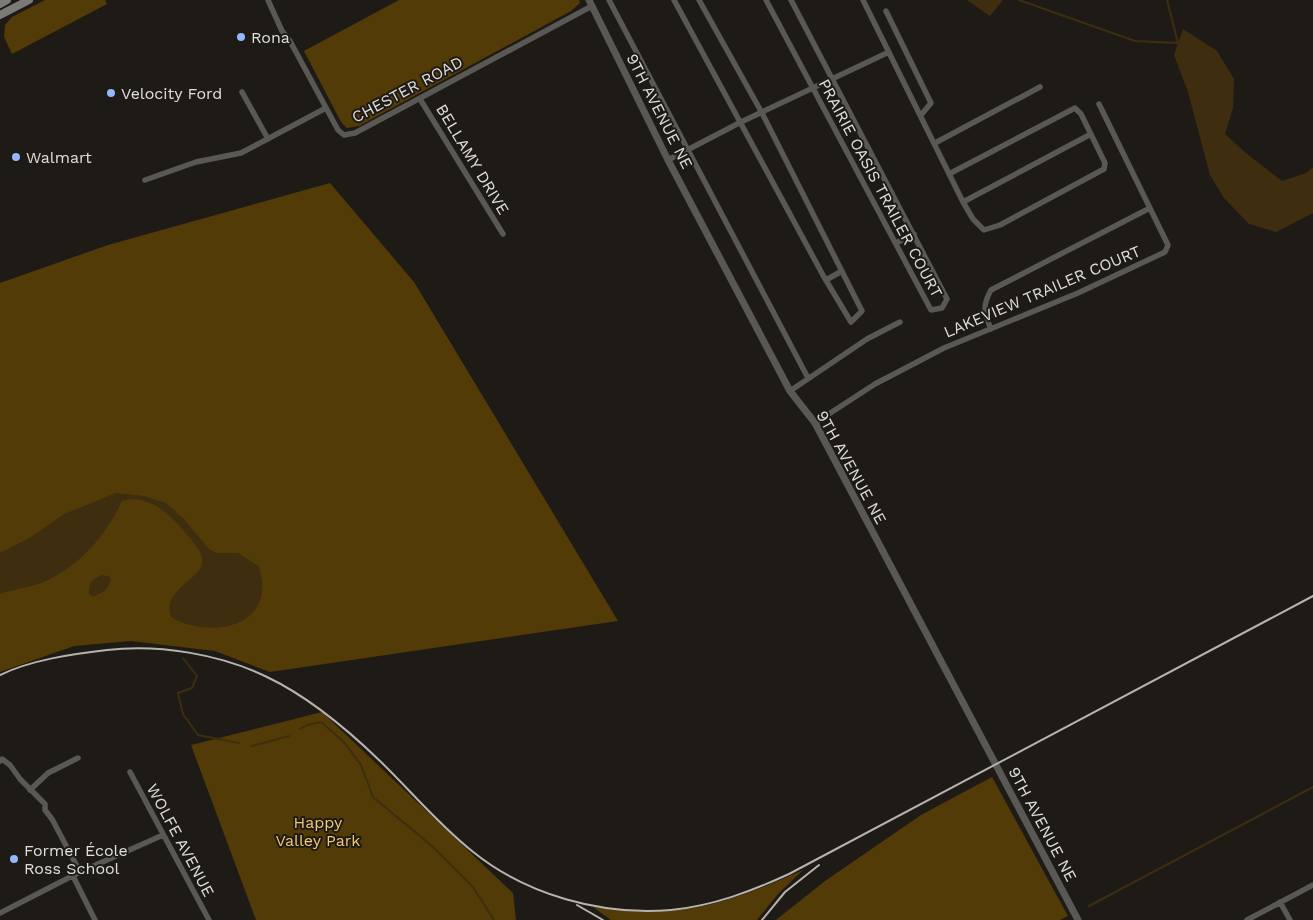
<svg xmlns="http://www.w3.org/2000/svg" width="1313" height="920" viewBox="0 0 1313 920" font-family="'Work Sans',sans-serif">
	<rect width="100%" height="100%" fill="#1e1b17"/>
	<path fill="#533b08" d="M45 0H105L107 4 12 54 4 37 5 25 12 17Z
		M399 0H579L580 3 571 11 359 126 347 128 341 122 304 51Z
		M330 183 414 282 618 621 270 672 215 651 131 641 74 646 0 672V283L108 245Z
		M322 712 513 893 516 920H256L191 745Z
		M992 777 1068 916 1060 920H776L825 881 921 815Z
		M803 870 778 894 757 920H611L593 907C678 920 727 904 803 870Z"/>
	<path fill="#3e2e0f" d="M967 0H1003L990 16Z
		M1183 29 1217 51 1234 79 1233 108 1225 134 1247 154 1282 181 1306 173 1313 167V213L1276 232 1249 224 1224 198 1210 175 1188 92 1174 55Z
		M116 493 144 496 166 503 184 519 209 549 216 553H238L259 566C260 573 263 581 262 589 260 633 199 635 171 617 162 591 196 582 202 564 204 556 198 549 194 543 177 522 153 492 122 501 105 537 78 568 41 583 28 588 14 589 0 594V553L31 537 64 514Z
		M102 575 110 577 111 581 105 591 93 597 89 594C88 584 93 578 102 575Z"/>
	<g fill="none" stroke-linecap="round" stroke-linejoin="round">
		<path stroke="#3e2e0f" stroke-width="2" d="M1019 0 1135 41 1178 43 1167 0
			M183 658 197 676 192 688 178 693 183 714 198 735 239 743
			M300 729 307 725 321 722 344 742 361 765 373 797 433 847 473 887 494 920
			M252 746 289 736
			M1089 906 1313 787"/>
		<path stroke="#595855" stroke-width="5.5" d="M268 0 282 31 290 41 338 130 344 135 355 133 592 6
			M609 0 808 378
			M674 0 824 277 851 322 862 311 762 113 699 0
			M766 0 931 310 942 308 947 299 791 0
			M863 0 963 202 973 219 984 230 1000 225 1104 169 1105 163 1081 114 1075 108 949 174
			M886 11 931 103 921 115
			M242 92 268 139
			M420 99 503 234
			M935 143 1040 87
			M668 160 741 122 889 52
			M145 180 196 162 241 153 326 108
			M963 202 1091 134
			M896 243 914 234
			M826 280 842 271
			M991 329C984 313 982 306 991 290L1150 208
			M790 391 867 339 900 322
			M815 423 875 384 944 348 1078 293 1165 252 1168 245 1099 104
			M0 761 2 759 10 765 20 779 45 804V810L52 819 80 872
			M130 772 209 920
			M30 790 48 773 78 758
			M73 876 95 920
			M1280 902 1290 920
			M0 913 80 872 163 835
			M1247 920 1313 885"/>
		<path stroke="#595855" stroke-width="7" d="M589 0 668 160 790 391 815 423 1078 920"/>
		<path stroke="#7c7a76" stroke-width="8" d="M0 4 7 0
			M0 15 29 0"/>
		<path stroke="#b6b3af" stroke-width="2" d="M0 675C31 660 72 654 107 650 159 644 220 654 267 677 309 697 347 729 380 761 411 791 438 824 472 851 526 895 602 916 671 910 713 906 752 891 789 874L1313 596
			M577 905 603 920
			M762 920 785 892 819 865"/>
	</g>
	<g fill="#92b7fd" stroke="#1e1b17" stroke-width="2">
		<circle cx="241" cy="37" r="5"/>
		<circle cx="111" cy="93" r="5"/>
		<circle cx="16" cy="157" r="5"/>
		<circle cx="14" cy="859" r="5"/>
	</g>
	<g text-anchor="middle" stroke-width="4" stroke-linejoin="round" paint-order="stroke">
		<g font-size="16" fill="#e0deda" stroke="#1e1b17" text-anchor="start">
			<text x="251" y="43">Rona</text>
			<text x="121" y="99">Velocity Ford</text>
			<text x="26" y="163">Walmart</text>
			<text x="24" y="856">Former École<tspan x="24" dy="18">Ross School</tspan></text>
		</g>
		<g font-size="16" fill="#e0deda" stroke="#1e1b17">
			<text transform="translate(407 89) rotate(-28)" y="6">CHESTER ROAD</text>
			<text transform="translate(660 111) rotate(63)" y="6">9TH AVENUE NE</text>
			<text transform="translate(473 159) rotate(59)" y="6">BELLAMY DRIVE</text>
			<text transform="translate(881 188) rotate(62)" y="6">PRAIRIE OASIS TRAILER COURT</text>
			<text transform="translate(1042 291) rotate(-23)" y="6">LAKEVIEW TRAILER COURT</text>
			<text transform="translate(852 467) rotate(61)" y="6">9TH AVENUE NE</text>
			<text transform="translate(1043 824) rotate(62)" y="6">9TH AVENUE NE</text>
			<text transform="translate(181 840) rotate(62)" y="6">WOLFE AVENUE</text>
		</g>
		<g font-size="16" fill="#f5c873" stroke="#1e1b17">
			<text x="318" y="828">Happy<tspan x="318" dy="18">Valley Park</tspan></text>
		</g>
	</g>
</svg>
